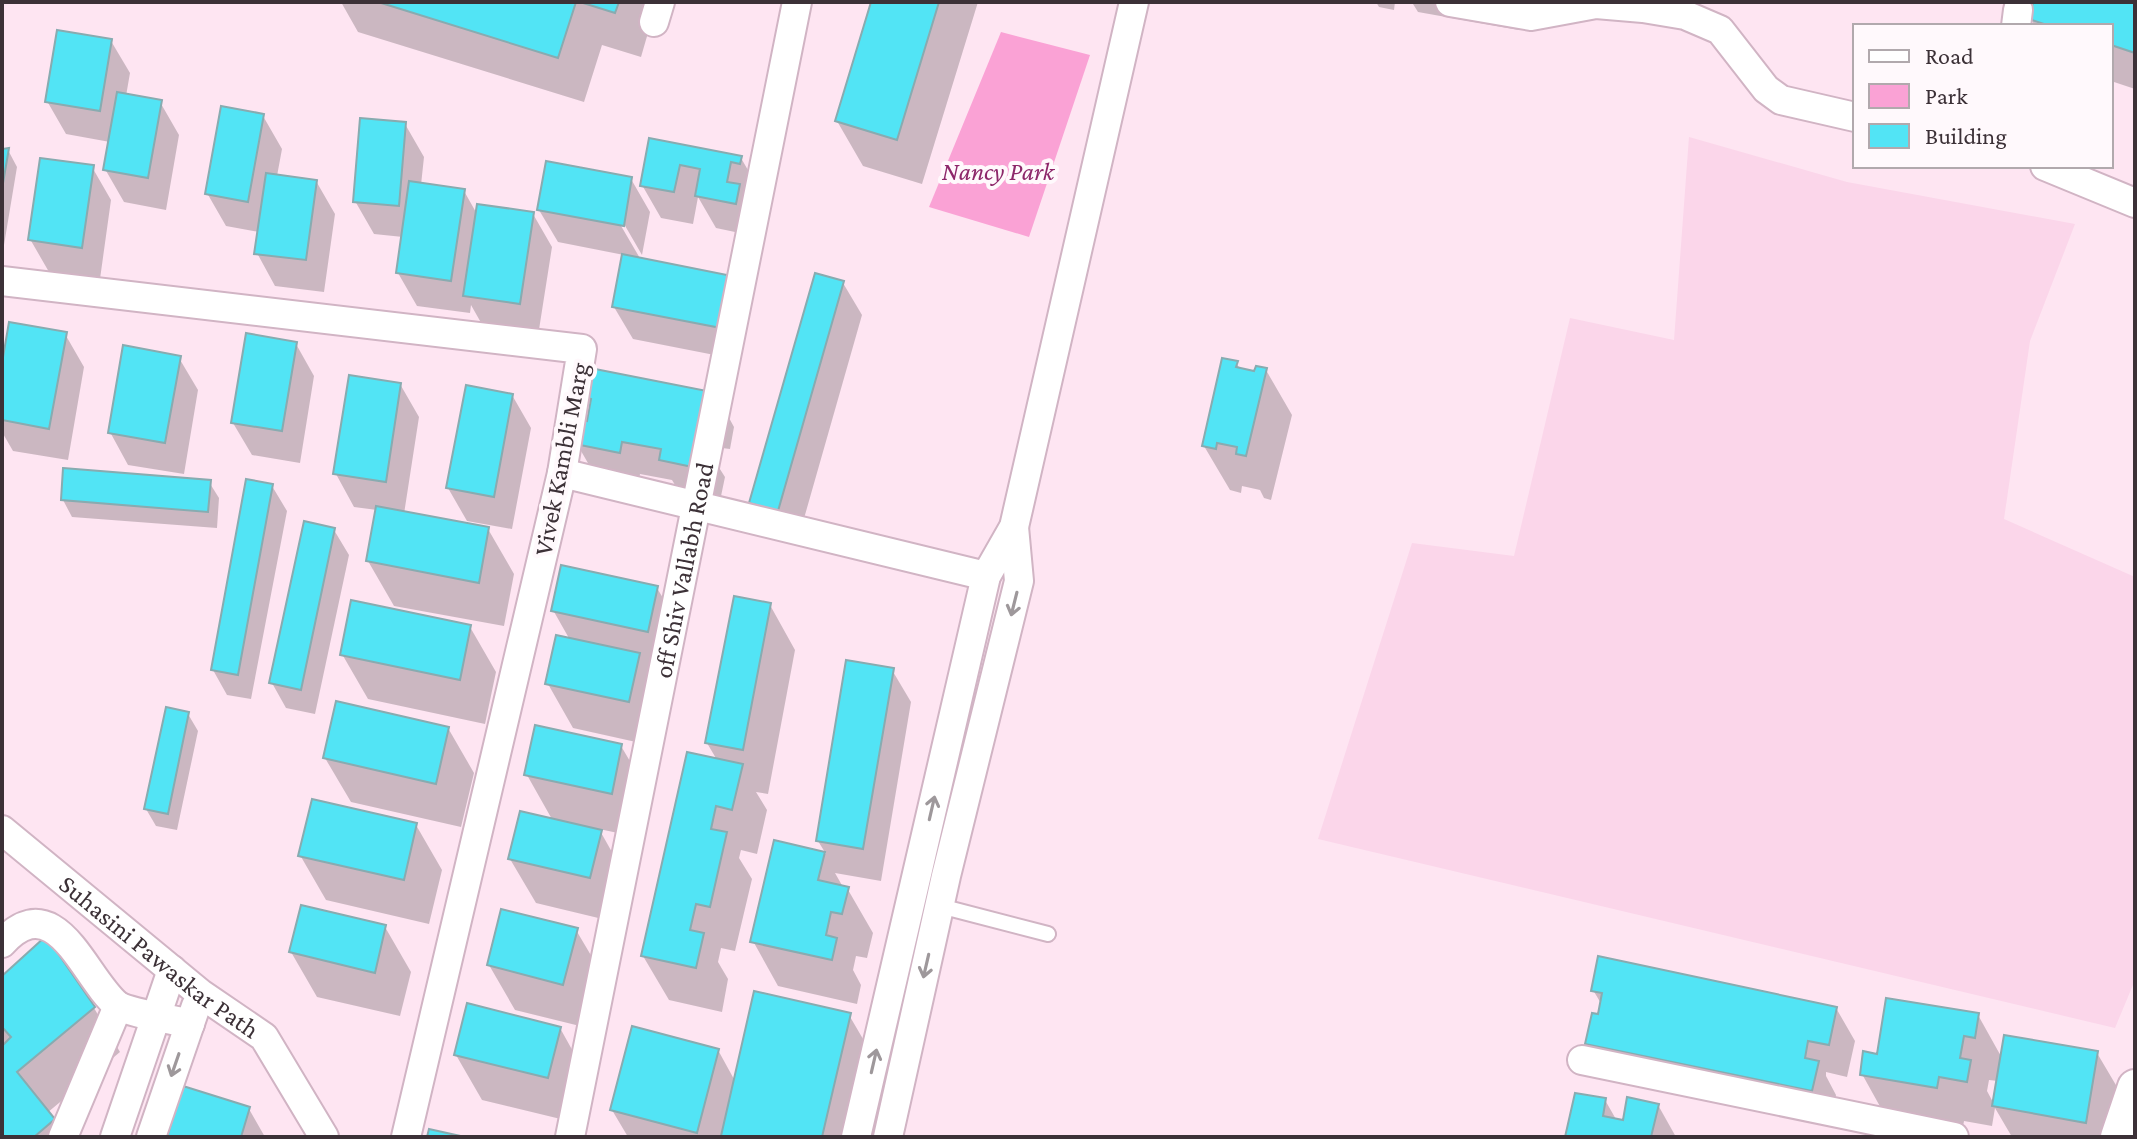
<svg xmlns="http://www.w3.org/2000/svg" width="2137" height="1139" viewBox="0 0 2137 1139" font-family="'Crimson Pro',serif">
	<rect width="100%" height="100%" fill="#fee5f2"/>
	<path fill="#fbd6ea" d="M1689 137 1847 182 2075 224 2030 341 2004 519 2135 577V980L2115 1028 1318 839 1412 543 1514 556 1570 318 1674 340Z"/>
	<path fill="#faa2d5" d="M1001 32 1090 55 1029 237 929 207Z"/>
	<path fill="#0003" fill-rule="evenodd" d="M341 2H642L652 19 641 57 602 45 584 102 358 32Z
		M873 2H978L922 184 863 166 837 121Z
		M1376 2H1395L1394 10 1379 7Z
		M1401 2H1523L1524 4 1519 30 1418 12 1413 4Z
		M2035 2H2135V89L2111 81V26H2035L2031 19Z
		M111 41 130 73 126 96 160 102 179 135 166 210 124 202 105 169 110 142 66 134 47 101Z
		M263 116 282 149 277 176 316 181 335 214 324 292 275 286 257 253 259 232 226 226 207 193Z
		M405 124 424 157 421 185 464 191 477 214H533L552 247 538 336 484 328 471 305 470 313 417 306 398 273 403 237 374 234 355 201Z
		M651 141 741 158 760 191 754 236 716 228 698 197 693 224 661 218 642 185Z
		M8 150 17 167 3 251 2 151Z
		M92 167 111 200 100 279 49 272 30 239Z
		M631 179 650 212 642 255 620 217 617 219 641 260 730 277 740 360 633 339 614 307 624 255 558 242 539 210Z
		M843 283 862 315 797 543 770 535 751 503Z
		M65 334 84 367 68 460 13 451 2 432V374Z
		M296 344 314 376 300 463 252 455 233 423Z
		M179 358 198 390 184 474 128 465 110 432Z
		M1236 363 1241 370 1255 374 1266 370 1292 415 1271 500 1264 498 1260 490 1242 486 1241 493 1230 490 1204 446Z
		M400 384 419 417 404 514 488 529 514 574 504 626 394 606 368 561 377 510 354 507 336 474Z
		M716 394 734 427 730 449 722 448 718 466 725 477 720 501 680 493 672 480 640 474 638 485 596 477 577 444 589 423 592 407 586 397Z
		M512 395 531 428 512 529 467 521 448 488Z
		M209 482 219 498 217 528 72 517 63 500Z
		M272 486 287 511 251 699 227 695 213 670Z
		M334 530 349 555 315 714 286 708 272 683Z
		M657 588 683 632 673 676 647 670 664 700 654 746 573 728 548 684 570 640 553 610Z
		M770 605 795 650 768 794 756 792 767 810 757 854 741 850 739 858 752 879 735 951 721 948 718 962 728 979 722 1012 669 1000 643 956 717 760 707 743Z
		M470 627 496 672 485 724 368 699 342 654Z
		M892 670 911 702 881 881 835 873 843 887 847 888 873 933 867 958 856 956 853 970 861 985 857 1004 778 986 753 941 775 842 826 854 818 841Z
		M188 714 198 731 177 830 156 826 146 809Z
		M448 728 474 773 461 827 351 802 325 758Z
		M621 746 647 790 637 837 599 829 626 877 615 922 536 903 510 859 553 821 527 775Z
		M416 825 442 870 429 924 326 900 300 855Z
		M385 927 411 972 400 1016 317 997 291 952Z
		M576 930 602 974 588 1028 515 1010 489 965Z
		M2 979 94 1008 120 1052 47 1113 63 1137H2V1049L6 1045 2 1039Z
		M1593 990 1836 1008 1855 1041 1847 1077 1826 1072V1076L1836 1095 1831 1123 1606 1076 1587 1043 1602 1005Z
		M849 1015 887 1080 874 1137H628L612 1110 718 1050 735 1081Z
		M1978 1015 2002 1058 2097 1053 2123 1097 2116 1137H2012L1995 1108 1992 1126 1964 1121 1962 1132 1887 1119 1862 1074 1878 1056ZM1989 1080 1998 1081 1994 1104 1987 1091Z
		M560 1028 585 1073 573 1122 482 1100 456 1055Z
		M1605 1100 1617 1121 1624 1122 1658 1105 1676 1137H1567Z
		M249 1109 265 1137H169Z"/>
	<path fill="#52e4f5" stroke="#88abb0" stroke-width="2" d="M378 2H576L558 58Z
		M580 2H619L615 13Z
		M871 2H939L897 140 835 121Z
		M2033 2H2135V53L2111 45V26H2050L2029 19Z
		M57 30 112 39 100 111 45 102Z
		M117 92 162 100 148 178 103 170Z
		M221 106 264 114 248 202 205 194Z
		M360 118 406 122 399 206 353 202Z
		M649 138 742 156 740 164 731 162 727 182 740 184 736 204 695 196 700 169 680 165 674 192 640 186Z
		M9 148 2 189V149Z
		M40 158 94 165 82 248 28 240Z
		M546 161 632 177 624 226 537 210Z
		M266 173 317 180 306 260 254 254Z
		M409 181 465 189 451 281 396 273Z
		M477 204 534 212 520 304 463 296Z
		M622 254 732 276 721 328 612 307Z
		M815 273 844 281 778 511 749 503Z
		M9 322 67 332 49 429 2 420V363Z
		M246 333 297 342 282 431 231 423Z
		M123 345 181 356 165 443 108 433Z
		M1222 358 1238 361 1236 367 1254 371 1256 366 1267 368 1246 456 1236 454 1237 447 1217 443 1216 449 1202 446Z
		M590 368 717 393 702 469 659 460 661 449 622 442 620 453 575 444 580 419 587 421 591 399 584 397Z
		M349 375 401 383 386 482 333 474Z
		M466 385 513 394 494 497 446 488Z
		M63 468 211 480 208 512 61 500Z
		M246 479 273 484 238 675 211 670Z
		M376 506 489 527 479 583 366 561Z
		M304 521 335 528 301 690 269 683Z
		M561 565 658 586 648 632 551 611Z
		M734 596 771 603 743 750 705 743Z
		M351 600 471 625 460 680 340 655Z
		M556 635 640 653 629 702 545 684Z
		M846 660 894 668 863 849 816 841Z
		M336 701 449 727 436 784 323 758Z
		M166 707 189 712 168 814 144 809Z
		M535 725 622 744 612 794 524 775Z
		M687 752 743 764 732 810 716 806 711 829 727 832 710 907 696 904 690 930 704 933 696 968 641 956Z
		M312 799 417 823 404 880 298 856Z
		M520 811 602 830 590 878 508 859Z
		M774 840 825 852 818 880 849 887 842 914 831 912 826 935 837 938 832 960 750 942Z
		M301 905 386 925 375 973 289 952Z
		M501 909 578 928 563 985 487 965Z
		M46 936 95 1007 17 1072 55 1119 34 1137H2V1046L11 1037 2 1027V976Z
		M1598 956 1837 1007 1829 1045 1808 1041 1805 1058 1819 1061 1812 1091 1585 1044 1592 1013 1598 1014 1602 993 1591 991Z
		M754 991 851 1013 822 1137 721 1136Z
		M1886 998 1979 1013 1975 1038 1964 1036 1960 1058 1971 1060 1967 1082 1939 1077 1937 1088 1860 1075 1863 1051 1877 1054Z
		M467 1003 561 1027 548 1078 454 1055Z
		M632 1026 719 1049 697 1133 610 1110Z
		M2004 1035 2098 1051 2086 1123 1992 1106Z
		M183 1086 250 1107 241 1137H167Z
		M1575 1093 1606 1098 1603 1116 1623 1120 1627 1097 1659 1104 1651 1137H1565Z
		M429 1129 465 1137H427Z"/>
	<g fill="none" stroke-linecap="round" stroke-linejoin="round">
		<defs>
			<path id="service" d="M940 906 1048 934"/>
			<g id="minor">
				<path d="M1450 2 1531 16 1596 4 1643 8 1685 15 1720 30 1766 89 1781 100 1855 117"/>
				<path d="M654 22 660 2"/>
				<path d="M2016 26 2018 10"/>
				<path d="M2045 166 2135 203"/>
				<path d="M2 281 582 349 562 473 406 1137"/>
				<path d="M562 473 986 576"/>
				<path id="s1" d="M2 830 201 994 264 1037 324 1137"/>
				<path d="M2 943C56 884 84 978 117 1005 126 1012 175 1020 190 1024"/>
				<path d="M1582 1060 1954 1137"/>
				<path d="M63 1137 118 1006"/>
				<path d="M115 1137 172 970"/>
				<path d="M151 1137 196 1006"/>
				<path id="s2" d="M570 1137 797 2"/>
				<path d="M856 1137 986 576 1014 527 1134 2"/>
				<path d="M888 1137 946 876 1019 581 1014 527"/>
			</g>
			<path id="tertiary" d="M2118 1137 2135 1087"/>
		</defs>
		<use href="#service" stroke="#d1b4c4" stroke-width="18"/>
		<use href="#minor" stroke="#d1b4c4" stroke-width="32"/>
		<use href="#tertiary" stroke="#d1b4c4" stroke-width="38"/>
		<use href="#service" stroke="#fff" stroke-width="14"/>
		<use href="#minor" stroke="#fff" stroke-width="28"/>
		<use href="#tertiary" stroke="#fff" stroke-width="34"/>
	</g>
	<defs><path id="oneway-shaft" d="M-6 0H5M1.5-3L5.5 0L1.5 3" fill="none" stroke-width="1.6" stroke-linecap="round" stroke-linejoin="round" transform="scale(2)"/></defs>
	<g stroke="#9e989b">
		<use href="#oneway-shaft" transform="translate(1014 604) rotate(104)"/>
		<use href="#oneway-shaft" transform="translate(932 808) rotate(-77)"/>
		<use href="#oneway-shaft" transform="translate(926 966) rotate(103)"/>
		<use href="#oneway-shaft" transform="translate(874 1061) rotate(-77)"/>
		<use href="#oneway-shaft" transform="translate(175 1065) rotate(109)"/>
	</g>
	<g text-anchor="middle" stroke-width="8" stroke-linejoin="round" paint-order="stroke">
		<g font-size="26" font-style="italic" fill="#8d276a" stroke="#fff9fc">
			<text x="998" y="180">Nancy Park</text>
		</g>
		<g font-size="26" fill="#3c3137" stroke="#fff9fc">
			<text transform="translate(561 459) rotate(-79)" y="9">Vivek Kambli Marg</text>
			<text dy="9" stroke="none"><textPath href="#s2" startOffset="578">off Shiv Vallabh Road</textPath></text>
			<text dy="9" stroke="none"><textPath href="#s1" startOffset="202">Suhasini Pawaskar Path</textPath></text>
		</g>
	</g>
	<rect width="2137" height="1139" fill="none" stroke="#3c3137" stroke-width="8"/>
	<rect x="1853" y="24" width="260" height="144" fill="#fff9fc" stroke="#b1a9ad" stroke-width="2"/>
	<rect x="1869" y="50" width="40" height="12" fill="#ffffff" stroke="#b1a9ad" stroke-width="2"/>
	<text x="1925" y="64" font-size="24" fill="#3c3137">Road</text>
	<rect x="1869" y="84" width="40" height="24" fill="#faa2d5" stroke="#b1a9ad" stroke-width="2"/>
	<text x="1925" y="104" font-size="24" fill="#3c3137">Park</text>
	<rect x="1869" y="124" width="40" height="24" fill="#52e4f5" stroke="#b1a9ad" stroke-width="2"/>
	<text x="1925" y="144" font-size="24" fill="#3c3137">Building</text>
</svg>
